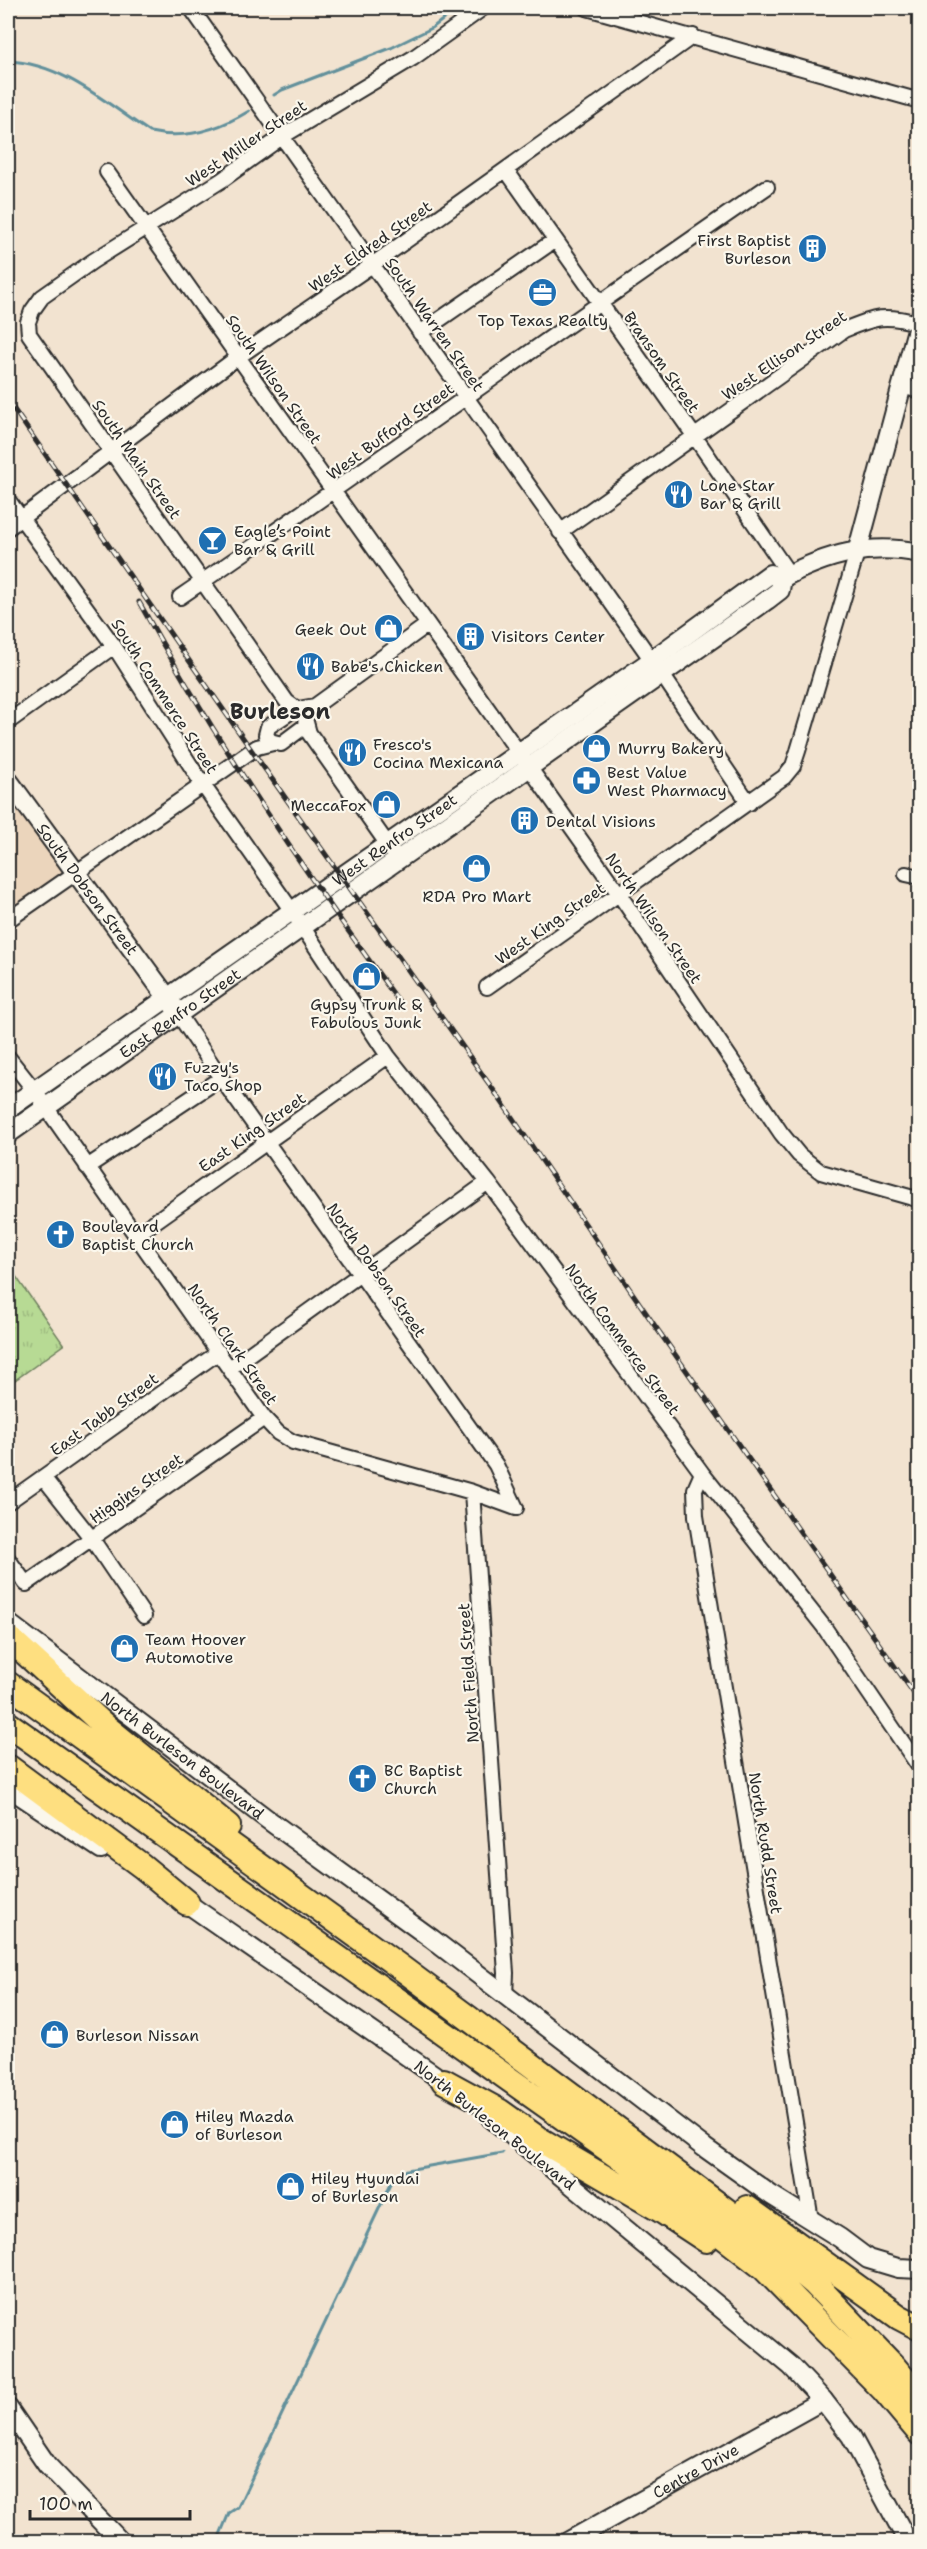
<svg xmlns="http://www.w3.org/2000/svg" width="927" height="2549" viewBox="0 0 927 2549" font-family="'Shantell Sans',sans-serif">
	<defs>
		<pattern id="park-tufts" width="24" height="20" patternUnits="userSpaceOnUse" patternTransform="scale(1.5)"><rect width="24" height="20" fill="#b7da94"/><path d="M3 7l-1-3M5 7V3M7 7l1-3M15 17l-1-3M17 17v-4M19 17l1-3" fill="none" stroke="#9ebb80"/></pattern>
	</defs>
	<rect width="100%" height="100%" fill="#f2e3d0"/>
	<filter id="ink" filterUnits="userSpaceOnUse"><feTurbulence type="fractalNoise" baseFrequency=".0167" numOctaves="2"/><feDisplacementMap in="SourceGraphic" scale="12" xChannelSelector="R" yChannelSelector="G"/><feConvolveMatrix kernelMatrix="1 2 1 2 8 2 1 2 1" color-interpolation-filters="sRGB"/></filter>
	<g filter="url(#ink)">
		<path fill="#ebd5bc" d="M8 789 65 870 8 911Z"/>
		<path fill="url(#park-tufts)" stroke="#718260" stroke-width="1.5" d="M8 1265 64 1345 8 1385Z"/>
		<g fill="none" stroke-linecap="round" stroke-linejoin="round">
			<path stroke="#62909b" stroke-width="3" d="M8 61C62 63 106 103 150 132 185 140 218 130 249 111
				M274 95 282 90 391 48 432 28 458 8
				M217 2542 229 2513 238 2507 394 2177 407 2170 502 2153"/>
			<defs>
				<path id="street" d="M191 8 661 673 749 803
					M587 8 920 101
					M506 170 695 437 789 574
					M107 172 619 894 781 1133 799 1155 821 1172 920 1200
					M420 333 555 240
					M901 386 920 391
					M8 500 114 646 203 785 292 911 388 1056 488 1182 702 1473 824 1627 920 1768
					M8 528 238 357 372 265 693 36
					M560 532 844 330C875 317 885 314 918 323
					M180 597C377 462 570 322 767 187
					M295 709 302 711 306 716 305 726 281 744 270 741 266 735 268 727Z
					M297 709 287 702 29 334 28 322 32 311 42 297 93 261 222 180 283 136 413 58 483 8
					M298 709 315 706 427 625
					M8 722 114 646
					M306 722 309 733 393 852
					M906 874 920 877
					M8 920 257 747 273 743
					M487 987 784 777 793 766 798 751 858 549
					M8 1057 34 1090 264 1418 278 1433 293 1442 472 1492 516 1508 496 1465 221 1078 179 1015
					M87 1167 221 1078
					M136 1235 388 1056
					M230 1368 488 1182
					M702 1473 695 1489 696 1516 811 2220
					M43 1477 92 1539 144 1616
					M472 1492 506 1973 505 1996
					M8 1502 219 1352
					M8 1559 26 1584 264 1418"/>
				<g id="secondary">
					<path d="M858 549 920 318"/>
					<path id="s1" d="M8 780 175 1008"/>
					<path id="s2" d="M8 1109 652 660 770 574 782 578C828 554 868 543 920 553"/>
					<path id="s3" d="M8 1134 767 600 780 590 782 578"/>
					<path id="s4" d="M8 1623 267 1819 432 1939 705 2148 771 2195 840 2238 868 2259 898 2268 920 2269"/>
					<path d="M8 1787 101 1849"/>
					<path d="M178 1897 453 2088"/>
					<path d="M491 2118 791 2366 823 2400 851 2436 908 2542"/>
					<path d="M8 2408 47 2465 121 2542"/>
					<path id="s5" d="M567 2542 823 2400"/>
				</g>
				<path id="highway" d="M8 1637 106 1727 228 1826
					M8 1684 400 1967 743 2223 814 2283 894 2367 920 2398
					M8 1724 640 2172 764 2268 884 2390 920 2433
					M8 1767 142 1866 187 1903
					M444 2081 499 2111 537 2138 662 2211 706 2240
					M747 2208 899 2317 920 2328"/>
			</defs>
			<use href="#street" stroke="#2b2b2b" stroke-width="18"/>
			<use href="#secondary" stroke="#2b2b2b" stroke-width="22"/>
			<use href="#highway" stroke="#2b2b2b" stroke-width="28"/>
			<use href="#street" stroke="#fbf7ec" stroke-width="14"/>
			<use href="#secondary" stroke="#fbf7ec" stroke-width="18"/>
			<use href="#highway" stroke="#fedf80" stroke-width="24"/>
			<defs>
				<path id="rail" d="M8 401 257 758 497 1095 655 1326 920 1702
					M139 602C216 742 306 874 400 1003"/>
			</defs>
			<use href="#rail" stroke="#2b2b2b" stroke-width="5"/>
			<use href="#rail" stroke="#fbf7ec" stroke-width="3" stroke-dasharray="9" stroke-linecap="butt"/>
		</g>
	</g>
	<defs>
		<symbol id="building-disc" viewBox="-11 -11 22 22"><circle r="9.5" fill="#1f6fb2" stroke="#fbf7ec"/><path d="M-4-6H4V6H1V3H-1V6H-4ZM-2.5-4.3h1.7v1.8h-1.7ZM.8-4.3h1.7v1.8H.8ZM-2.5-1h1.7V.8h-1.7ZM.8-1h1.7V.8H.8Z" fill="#fff"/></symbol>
		<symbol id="office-disc" viewBox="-11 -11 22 22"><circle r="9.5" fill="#1f6fb2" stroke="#fbf7ec"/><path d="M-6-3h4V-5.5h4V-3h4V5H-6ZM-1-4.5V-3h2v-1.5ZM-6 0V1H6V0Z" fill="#fff"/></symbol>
		<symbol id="restaurant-disc" viewBox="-11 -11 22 22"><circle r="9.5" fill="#1f6fb2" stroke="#fbf7ec"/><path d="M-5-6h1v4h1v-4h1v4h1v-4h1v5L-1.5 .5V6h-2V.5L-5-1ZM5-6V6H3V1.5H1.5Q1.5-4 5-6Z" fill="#fff"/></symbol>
		<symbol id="bar-disc" viewBox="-11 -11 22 22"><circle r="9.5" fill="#1f6fb2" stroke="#fbf7ec"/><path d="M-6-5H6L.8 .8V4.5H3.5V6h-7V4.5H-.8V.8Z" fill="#fff"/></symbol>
		<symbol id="shop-disc" viewBox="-11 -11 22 22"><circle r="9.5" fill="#1f6fb2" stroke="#fbf7ec"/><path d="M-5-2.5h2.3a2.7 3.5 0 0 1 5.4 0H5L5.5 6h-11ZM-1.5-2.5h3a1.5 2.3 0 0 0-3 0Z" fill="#fff"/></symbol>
		<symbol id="pharmacy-disc" viewBox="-11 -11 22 22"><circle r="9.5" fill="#1f6fb2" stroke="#fbf7ec"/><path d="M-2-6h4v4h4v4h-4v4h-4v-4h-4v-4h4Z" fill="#fff"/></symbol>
		<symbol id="church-disc" viewBox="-11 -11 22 22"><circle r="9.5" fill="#1f6fb2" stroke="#fbf7ec"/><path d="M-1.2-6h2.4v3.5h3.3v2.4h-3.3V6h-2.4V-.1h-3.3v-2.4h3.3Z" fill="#fff"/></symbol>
	</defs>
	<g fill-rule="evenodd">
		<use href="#building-disc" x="796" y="232" width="33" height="33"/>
		<use href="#office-disc" x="526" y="276" width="33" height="33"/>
		<use href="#restaurant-disc" x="662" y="478" width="33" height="33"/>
		<use href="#bar-disc" x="196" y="524" width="33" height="33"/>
		<use href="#shop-disc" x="372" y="612" width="33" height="33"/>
		<use href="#building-disc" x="454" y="620" width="33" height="33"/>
		<use href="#restaurant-disc" x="294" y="650" width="33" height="33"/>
		<use href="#shop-disc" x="580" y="732" width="33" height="33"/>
		<use href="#restaurant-disc" x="336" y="736" width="33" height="33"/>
		<use href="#pharmacy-disc" x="570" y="764" width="33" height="33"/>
		<use href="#shop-disc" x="370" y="788" width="33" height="33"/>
		<use href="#building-disc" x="508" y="804" width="33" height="33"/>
		<use href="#shop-disc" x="460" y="852" width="33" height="33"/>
		<use href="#shop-disc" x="350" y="960" width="33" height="33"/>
		<use href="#restaurant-disc" x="146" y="1060" width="33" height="33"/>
		<use href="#church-disc" x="44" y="1218" width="33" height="33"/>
		<use href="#shop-disc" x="108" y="1632" width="33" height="33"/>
		<use href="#church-disc" x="346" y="1762" width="33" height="33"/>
		<use href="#shop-disc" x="38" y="2018" width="33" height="33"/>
		<use href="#shop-disc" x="158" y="2108" width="33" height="33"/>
		<use href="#shop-disc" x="274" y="2170" width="33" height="33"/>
	</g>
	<g text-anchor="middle" stroke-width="4.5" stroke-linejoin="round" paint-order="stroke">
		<g font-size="16" fill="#2b2b2b" stroke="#fbf7ec">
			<text transform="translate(246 143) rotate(-34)" y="6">West Miller Street</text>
			<text transform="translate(370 246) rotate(-35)" y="6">West Eldred Street</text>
			<text transform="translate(435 324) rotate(55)" y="6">South Warren Street</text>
			<text transform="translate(784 355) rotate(-34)" y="6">West Ellison Street</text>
			<text transform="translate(662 362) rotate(55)" y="6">Bransom Street</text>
			<text transform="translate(274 379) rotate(55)" y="6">South Wilson Street</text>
			<text transform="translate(390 431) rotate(-36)" y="6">West Bufford Street</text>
			<text transform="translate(137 459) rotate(55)" y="6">South Main Street</text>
			<text transform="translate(165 696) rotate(57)" y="6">South Commerce Street</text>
			<text dy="6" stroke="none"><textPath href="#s2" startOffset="471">West Renfro Street</textPath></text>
			<text dy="6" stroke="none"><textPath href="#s1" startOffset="135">South Dobson Street</textPath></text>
			<text transform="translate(654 918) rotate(55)" y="6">North Wilson Street</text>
			<text transform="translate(550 923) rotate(-35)" y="6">West King Street</text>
			<text dy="6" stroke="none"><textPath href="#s3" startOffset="210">East Renfro Street</textPath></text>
			<text transform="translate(252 1132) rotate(-35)" y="6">East King Street</text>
			<text transform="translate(377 1270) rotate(55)" y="6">North Dobson Street</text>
			<text transform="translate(623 1339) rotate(54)" y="6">North Commerce Street</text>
			<text transform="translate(233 1344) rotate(55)" y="6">North Clark Street</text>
			<text transform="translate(104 1414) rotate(-36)" y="6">East Tabb Street</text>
			<text transform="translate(136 1488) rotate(-35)" y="6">Higgins Street</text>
			<text transform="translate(468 1673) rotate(-94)" y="6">North Field Street</text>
			<text dy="6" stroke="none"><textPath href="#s4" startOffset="219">North Burleson Boulevard</textPath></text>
			<text transform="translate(766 1843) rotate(81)" y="6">North Rudd Street</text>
			<text transform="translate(495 2125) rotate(38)" y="6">North Burleson Boulevard</text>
			<text dy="6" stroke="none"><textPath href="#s5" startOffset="147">Centre Drive</textPath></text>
		</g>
		<g font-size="16" fill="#2b2b2b" stroke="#fbf7ec" text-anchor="start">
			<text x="791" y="246" text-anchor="end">First Baptist<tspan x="791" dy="18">Burleson</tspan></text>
			<text x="543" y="326" text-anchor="middle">Top Texas Realty</text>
			<text x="700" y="491">Lone Star<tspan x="700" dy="18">Bar &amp; Grill</tspan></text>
			<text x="234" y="537">Eagle’s Point<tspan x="234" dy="18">Bar &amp; Grill</tspan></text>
			<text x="367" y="635" text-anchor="end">Geek Out</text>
			<text x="491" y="642">Visitors Center</text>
			<text x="331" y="672">Babe's Chicken</text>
			<text x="373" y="750">Fresco's<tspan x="373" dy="18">Cocina Mexicana</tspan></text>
			<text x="618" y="754">Murry Bakery</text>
			<text x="607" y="778">Best Value<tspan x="607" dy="18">West Pharmacy</tspan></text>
			<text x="366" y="811" text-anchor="end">MeccaFox</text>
			<text x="546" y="827">Dental Visions</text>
			<text x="477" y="902" text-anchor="middle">RDA Pro Mart</text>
			<text x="366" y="1010" text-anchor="middle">Gypsy Trunk &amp;<tspan x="366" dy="18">Fabulous Junk</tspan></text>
			<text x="184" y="1073">Fuzzy's<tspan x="184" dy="18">Taco Shop</tspan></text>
			<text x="82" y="1232">Boulevard<tspan x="82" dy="18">Baptist Church</tspan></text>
			<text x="145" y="1645">Team Hoover<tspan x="145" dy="18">Automotive</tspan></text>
			<text x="384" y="1776">BC Baptist<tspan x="384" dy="18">Church</tspan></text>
			<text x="76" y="2041">Burleson Nissan</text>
			<text x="195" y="2122">Hiley Mazda<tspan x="195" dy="18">of Burleson</tspan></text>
			<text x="311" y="2184">Hiley Hyundai<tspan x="311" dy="18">of Burleson</tspan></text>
		</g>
		<g font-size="22" font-weight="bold" fill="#2b2b2b" stroke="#fbf7ec">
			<text x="280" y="719">Burleson</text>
		</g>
	</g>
	<rect width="927" height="2549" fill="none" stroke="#fbf7ec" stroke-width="30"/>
	<rect x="15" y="15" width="897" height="2519" fill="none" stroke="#2b2b2b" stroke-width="2" filter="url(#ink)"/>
	<path d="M30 2510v9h160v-9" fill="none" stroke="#2b2b2b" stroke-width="3"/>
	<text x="39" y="2510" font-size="18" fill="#2b2b2b" stroke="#fbf7ec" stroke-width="4.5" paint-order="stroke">100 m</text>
</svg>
